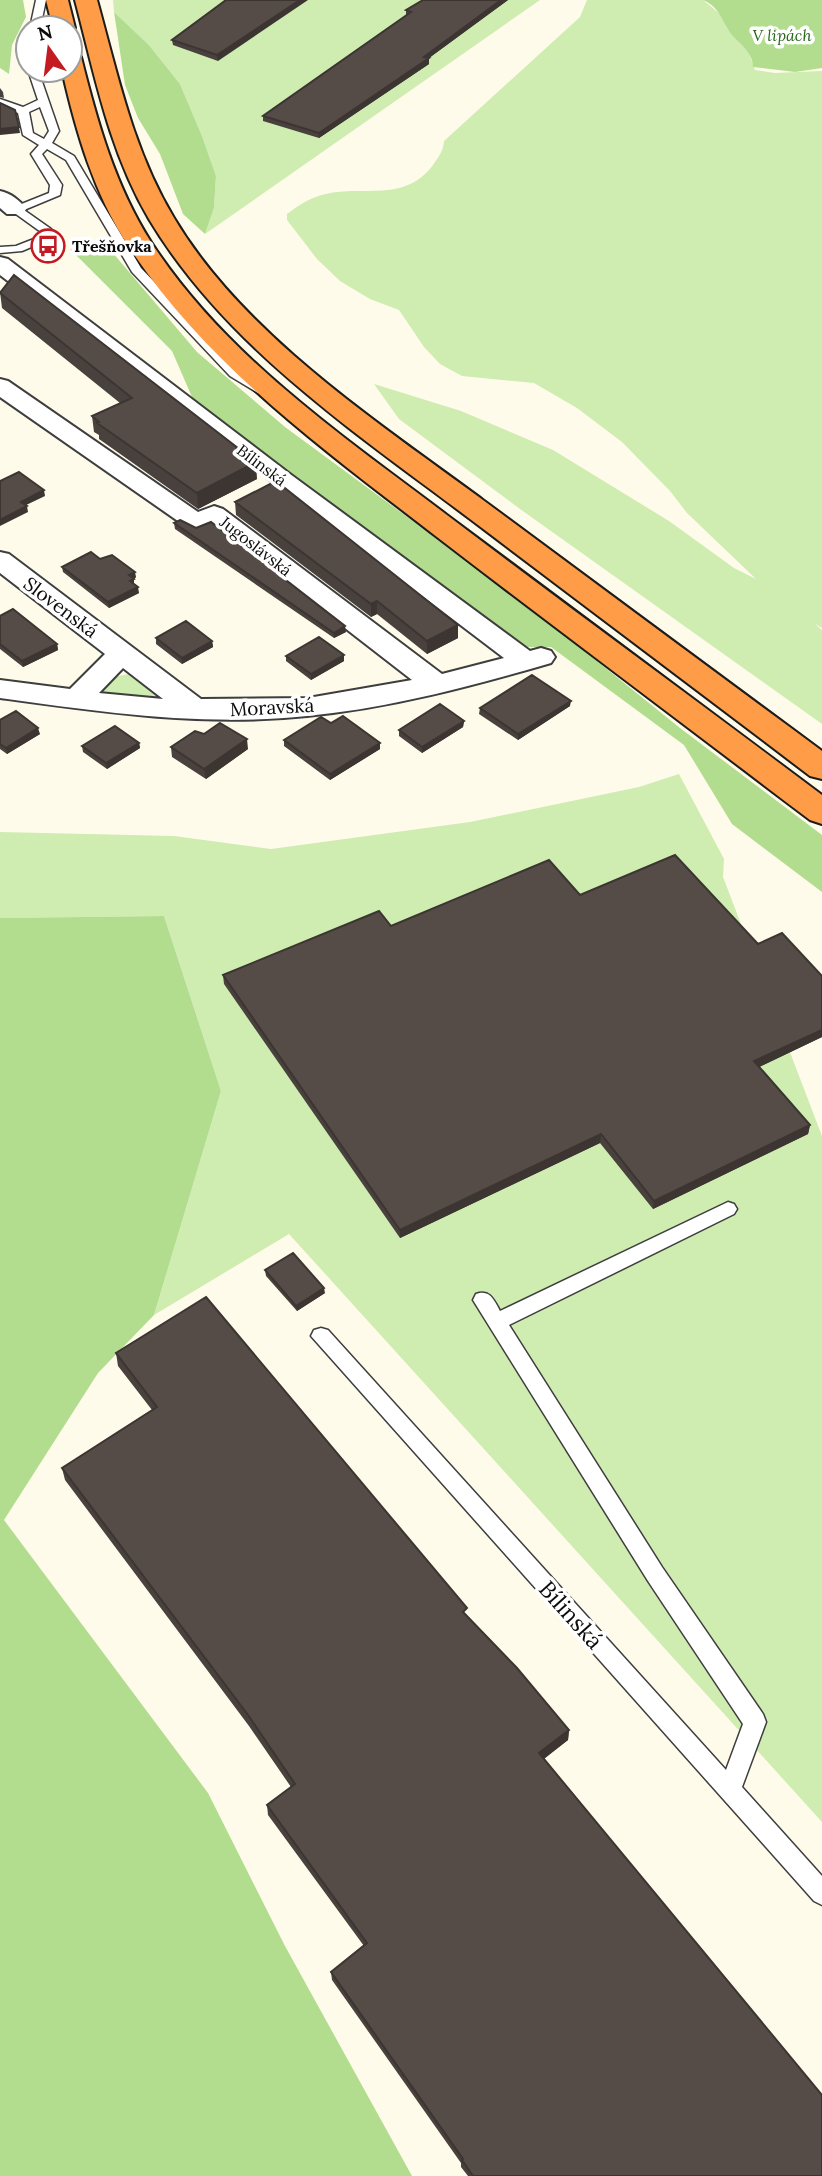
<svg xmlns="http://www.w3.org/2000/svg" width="822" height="2176" viewBox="0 0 822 2176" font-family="Lora,serif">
	<rect width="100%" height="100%" fill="#fffbea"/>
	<path fill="#cfecb1" d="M113 0H540L205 234 214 208 216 176 202 136 180 84 149 45 114 12Z
		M587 0H703L725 18 727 28 749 53 755 70 775 73 822 71V628L814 623 822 630V724L520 509 399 419 374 384 461 411 553 450 669 521 734 568 756 579 687 513 670 491 622 442 577 408 534 383 462 376 440 364 424 347 399 310 370 299 340 281 317 259 287 220V214C299 205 311 197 326 194 364 185 405 203 433 165 439 156 443 152 444 141L580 17Z
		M128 674 139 675 159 691 160 697 154 700 108 697 104 692 105 684 114 677Z
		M679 774 724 859 723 877 822 1136V1822L289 1234 154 1315 221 1091 164 916 0 918V832L174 836 271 849 470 822 639 787Z"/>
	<path fill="#b2dd8f" d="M0 0H23L26 17 12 45 9 74 0 68Z
		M703 0H822V68L795 72 753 67C753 53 741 45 732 35 722 22 721 8 703 0Z
		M114 12 149 45 180 84 202 136 216 176 214 208 205 234 183 214 160 154 138 118 125 85Z
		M107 246 197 352 285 427 531 608 680 728 822 835V892L732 824 684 745 551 647H515L195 404 172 351 70 249Z
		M164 916 221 1091 154 1315 98 1373 4 1520 208 1793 285 1946 412 2176H0V918Z"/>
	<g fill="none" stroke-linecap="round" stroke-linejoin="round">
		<defs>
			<path id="lane" d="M36 0H46L40 28H30Z
				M28 52V59L24 58 23 55Z
				M28 70H38L59 131 52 143 74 156 141 268 238 370 266 387V393H258L230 376 132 272 66 160 47 149 42 154 62 185 60 195 24 210 51 229 50 239 22 251 0 253V247L16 246 39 237 41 232 9 209 49 193 50 185 31 154 39 145 23 135 18 113 0 106V99L23 107 38 100ZM40 107 49 131 44 139 33 133 29 112Z
				M728 1202 734 1204 737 1209 734 1214 509 1325 662 1567 763 1714 766 1722 742 1787 822 1876V1905L814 1901 311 1336 314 1330 321 1328 328 1330 726 1770 743 1724 648 1581 473 1300 476 1294C490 1289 494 1300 500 1311Z"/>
			<path id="street" d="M0 191C10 193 20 200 26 209L23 214H7L0 208Z
				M0 257 8 259 290 474 530 651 541 648 551 651 555 657 551 663C472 686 390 708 307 716 204 727 101 712 0 698V680L70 689 105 654 0 573V552L9 554 201 699 308 698 412 680 212 525 197 531 188 528 0 397V379L8 381 198 512 214 506 223 509 442 674 504 658 0 275ZM123 668 163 699 99 693Z"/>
			<path id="highway" d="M46 0H68L75 28 72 33 70 28H53Z
				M75 0H97C118 76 133 150 174 218 243 334 376 421 483 500 596 584 709 668 822 751V779L810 776C697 690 584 605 470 519 355 432 225 346 149 219 109 151 95 76 75 0Z
				M70 50 78 52 81 57C97 121 115 186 151 242 224 355 341 435 447 515 571 609 697 701 822 795V824L810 820C686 726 561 632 437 537 326 451 207 366 129 247 94 194 76 132 62 70H70Z"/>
		</defs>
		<use href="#lane" stroke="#3e3e3e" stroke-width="3"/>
		<use href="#street" stroke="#3e3e3e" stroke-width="4"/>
		<use href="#highway" stroke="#1c1c1c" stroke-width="4"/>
		<use href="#lane" fill="#fff" fill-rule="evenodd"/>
		<use href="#street" fill="#fff" fill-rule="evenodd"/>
		<use href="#highway" fill="#fe9c48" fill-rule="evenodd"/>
	</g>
	<path fill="#49413d" d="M226 0 218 61 173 45 172 40Z
		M423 0H508L429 58V64L319 138 263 121V116L406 16V10Z
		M0 88 3 92 4 98 0 97Z
		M0 292 257 479 198 509 99 439V435L94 432 92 416 120 403 2 308Z
		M235 502 458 625V638L427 654 377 614 371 617 236 515Z
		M174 523 346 632 334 638 175 529Z
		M100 559 136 577 134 579V584L139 593 109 608 63 572 62 567Z
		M0 616 57 644 58 650 23 667 0 649Z
		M156 638 212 641 213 647 182 664 156 644Z
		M286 656 344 661 311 680 286 661Z
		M570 706 518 740 479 714 480 708Z
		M0 720 40 734 7 754 0 749Z
		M464 721 463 727 422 753 399 736V730Z
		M331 723 380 749 330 780 284 746V740Z
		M204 734 248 749 206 779 172 757 171 747Z
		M139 743 140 748 107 769 83 752 82 746Z
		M580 895 822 1037 759 1067 810 1125 808 1134 653 1209 600 1143 400 1238 224 984 223 975 391 926Z
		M265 1270 325 1293 297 1311 266 1276Z
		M116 1353 467 1616 569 1730 568 1740 544 1759 822 2176H468L461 2167V2163L332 1980 331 1972 364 1946 268 1815 267 1805 291 1787 249 1726 65 1480 62 1468 152 1410 118 1366Z"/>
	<path fill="#3c3532" d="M300 0H308L218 61 217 55Z
		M501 0H508L429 58V64L319 138V133Z
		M19 127 20 133 0 135V129Z
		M256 462 257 479 198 509 197 493Z
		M44 490 45 496 22 507 21 502Z
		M27 506 28 512 0 526V520Z
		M135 572 136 577 134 579V585L130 587 129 575Z
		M138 587 139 593 109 608 108 602Z
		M377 601V614L371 617V604Z
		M458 625V638L427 654V641Z
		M345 626 346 632 334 638V633Z
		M212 641 213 647 182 664V658Z
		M57 644 58 650 23 667 22 661Z
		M344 655V661L311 680V674Z
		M571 701 570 706 518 740V734Z
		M464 721 463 727 422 753V747Z
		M38 728 40 734 7 754 6 748Z
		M247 739 248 749 206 779 204 769Z
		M139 743 140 748 107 769 106 763Z
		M380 743V749L330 780V774Z
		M822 1030V1037L753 1070 754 1061Z
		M810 1125 808 1134 653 1209 654 1201Z
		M601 1134 600 1143 400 1238V1230Z
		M324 1288 325 1293 297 1311 296 1306Z
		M569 1730 568 1740 538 1763 539 1753Z"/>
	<path fill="#554c47" stroke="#3c3532" stroke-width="2" d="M226 0H300L217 55 172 40Z
		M423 0H501L424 57 429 58 319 133 263 116 411 12 406 10Z
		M0 103 15 110 19 127 0 129Z
		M14 275 256 462 197 493 97 423 99 422 92 416 132 398 0 293Z
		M19 472 44 490 21 502 27 506 0 520V481Z
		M276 481 458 625 427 641 377 601 371 604 235 502Z
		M180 520 196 528 211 522 345 626 334 633 174 523Z
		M91 552 100 559 112 555 135 572 129 575 134 579 130 581 138 587 108 602 62 567Z
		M13 609 57 644 22 661 0 644V616Z
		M186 621 212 641 182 658 156 638Z
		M319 637 344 655 311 674 286 656Z
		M532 675 571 701 518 734 480 708Z
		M440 704 464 721 422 747 399 730Z
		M16 711 38 728 6 748 0 744V720Z
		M343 716 380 743 330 774 284 740 321 717 331 723Z
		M220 723 247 739 204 769 171 747 195 731 204 734Z
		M115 726 139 743 106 763 82 746Z
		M675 855 758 944 782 933 822 976V1030L754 1061 810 1125 654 1201 601 1134 400 1230 223 975 379 911 391 926 549 860 580 895Z
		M293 1253 324 1288 296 1306 265 1270Z
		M206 1297 467 1608 463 1612 517 1668 569 1730 539 1753 822 2095V2176H473L462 2160 463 2159 331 1972 367 1943 267 1805 295 1784 248 1715 62 1468 157 1407 116 1353Z"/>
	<defs>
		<symbol id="bus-ring" viewBox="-11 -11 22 22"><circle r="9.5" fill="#fff" stroke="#c41b23" stroke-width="1.5"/><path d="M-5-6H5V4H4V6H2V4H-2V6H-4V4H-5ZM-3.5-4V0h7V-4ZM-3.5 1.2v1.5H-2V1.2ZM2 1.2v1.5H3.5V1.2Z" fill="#c41b23"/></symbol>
	</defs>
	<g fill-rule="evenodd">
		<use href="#bus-ring" x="29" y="227" width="38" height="38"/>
	</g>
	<g text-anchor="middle" stroke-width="7" stroke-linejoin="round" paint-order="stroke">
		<g font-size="16" font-style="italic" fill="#286718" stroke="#fff">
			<text x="782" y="41">V lipách</text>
		</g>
		<g font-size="16" font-weight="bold" fill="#0b0b0b" stroke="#fff" text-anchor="start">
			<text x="72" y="252">Třešňovka</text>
		</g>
		<g font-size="16" fill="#0b0b0b" stroke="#fff">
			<text transform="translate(262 465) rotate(37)" y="6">Bílinská</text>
			<text transform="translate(256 546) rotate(38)" y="6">Jugoslávská</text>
		</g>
		<g font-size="19" fill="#0b0b0b" stroke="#fff">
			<text transform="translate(61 607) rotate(37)" y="7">Slovenská</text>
			<text transform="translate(272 707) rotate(-3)" y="7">Moravská</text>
		</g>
		<g font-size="23" fill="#0b0b0b" stroke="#fff">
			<text transform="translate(571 1615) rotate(48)" y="8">Bílinská</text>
		</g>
	</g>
	<g transform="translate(49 49) rotate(346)"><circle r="33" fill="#ffffff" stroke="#9d9d9d" stroke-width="2"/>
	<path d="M0-5L12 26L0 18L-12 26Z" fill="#c41b23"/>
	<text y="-10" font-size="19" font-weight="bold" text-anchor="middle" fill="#0b0b0b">N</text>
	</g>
</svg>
